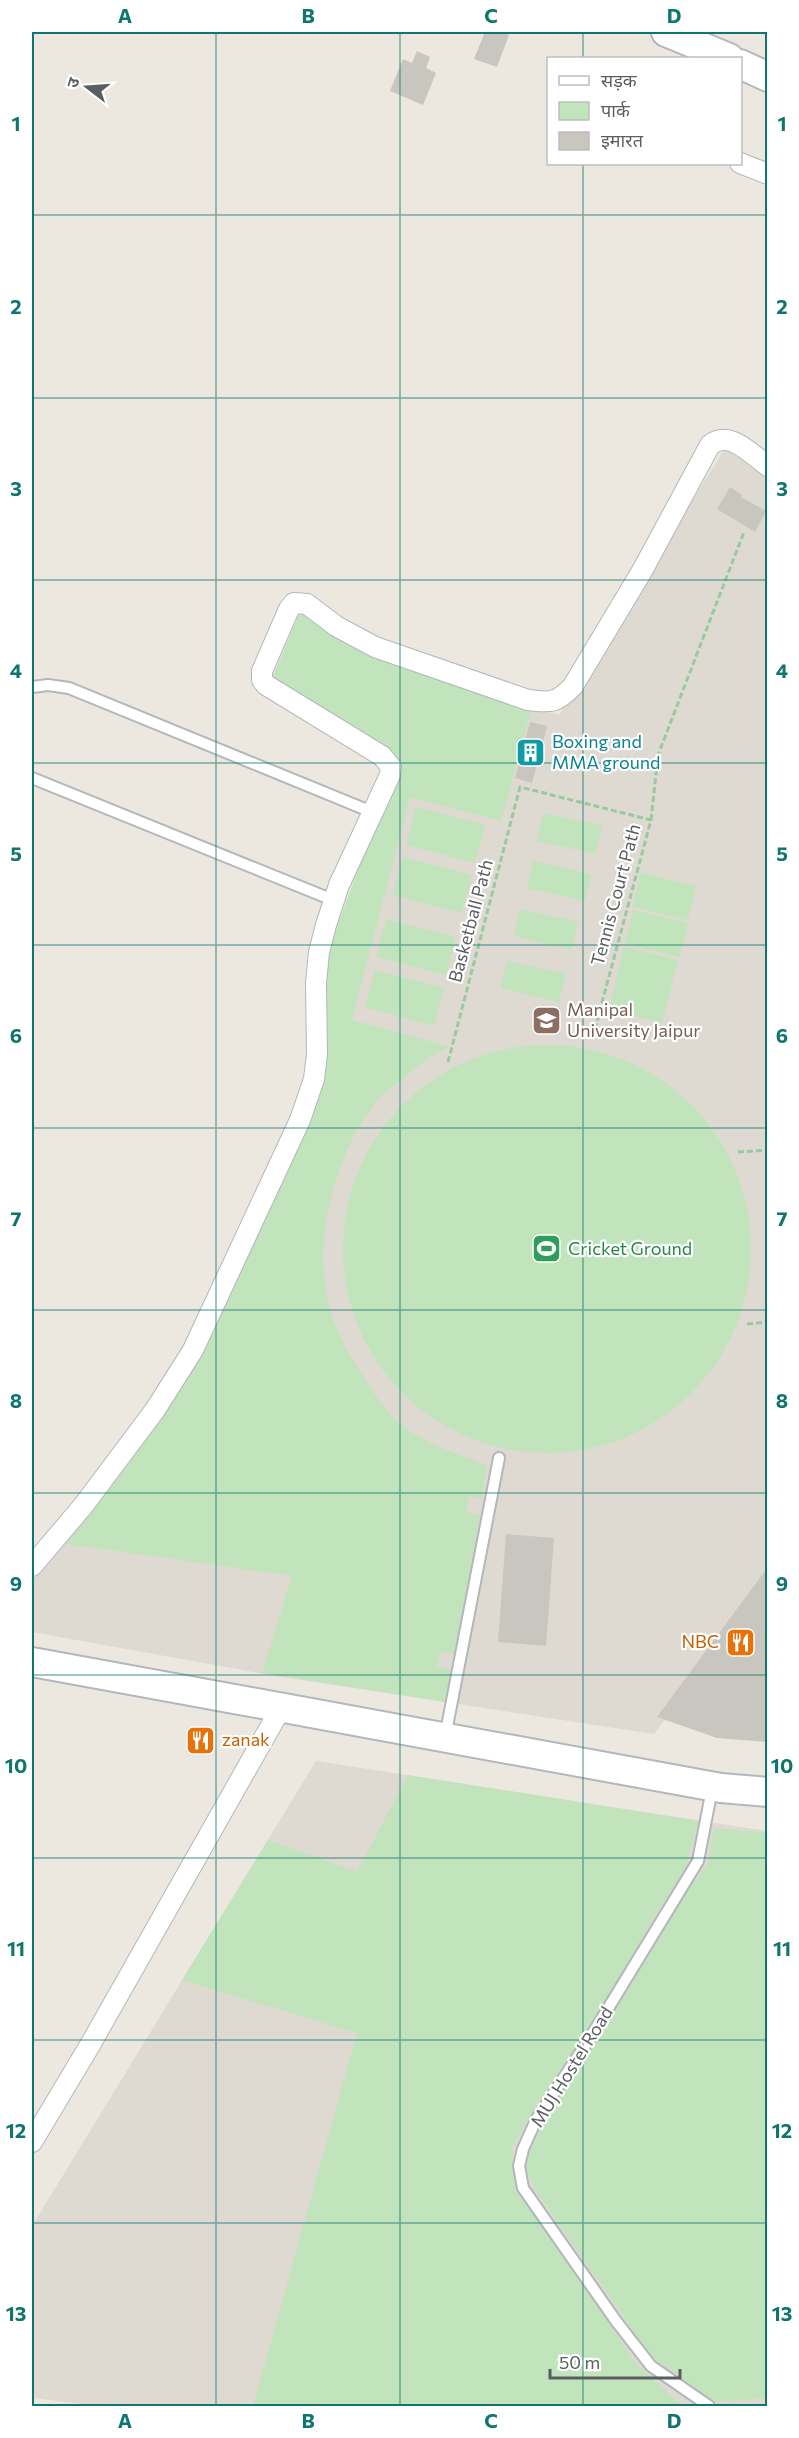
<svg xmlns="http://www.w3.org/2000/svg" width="799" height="2438" viewBox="0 0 799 2438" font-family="Commissioner,'Noto Sans Devanagari',sans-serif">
	<rect width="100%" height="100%" fill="#ece8e0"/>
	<path fill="#ded9d1" d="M727 445 768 474 767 1584 654 1734 275 1676 32 1632V1580L134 1448 208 1342 320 1089 328 951 397 765 363 650 457 687 559 715Z
		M316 1761 767 1831V2406H97L32 2398V2226Z"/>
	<path fill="#c2e4bc" d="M300 612 363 650 457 687 532 707 501 821 410 797 352 1020 450 1047C430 1054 414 1069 398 1083 393 1087 387 1090 383 1094 339 1141 313 1234 327 1297 333 1325 345 1348 360 1371 371 1389 383 1408 398 1422 424 1444 456 1453 487 1465L482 1499 469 1496 466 1512 480 1515 455 1654 441 1651 437 1667 451 1670 446 1702 262 1673 292 1576 61 1543 134 1448 208 1342 320 1089 328 951 397 765 270 683Z
		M416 807 485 825 475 863 406 845Z
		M543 813 602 826 596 854 537 841Z
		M403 857 472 875 462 913 393 895Z
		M533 861 591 874 585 901 527 888Z
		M640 873 696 886 688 920 633 907Z
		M520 909 578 922 572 950 514 936Z
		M633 910 688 923 680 957 625 944Z
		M386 919 456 937 446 975 376 957Z
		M624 947 678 960 662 1023 609 1010Z
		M507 961 566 974 559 1002 501 988Z
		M375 970 444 988 434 1026 365 1007Z
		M343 1249a204 204 0 1 1 408 0a204 204 0 1 1-408 0Z
		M408 1775 698 1821 686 1867 649 1925 617 1989 540 2100 512 2148 516 2190 556 2244 637 2365 683 2406H253L357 2033 182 1980 268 1840 357 1872Z
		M714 1828 767 1833V2398L715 2402 650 2355 535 2190 526 2168 529 2151 553 2106 627 1991 666 1921 708 1863Z"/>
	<path fill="#c9c5bf" d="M485 32H501L509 35 497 67 474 59Z
		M417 51 430 57 426 68 436 73 423 105 390 91 403 59 412 63Z
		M730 487 742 495 741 497 766 511 755 532 717 509Z
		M530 722 547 726 532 783 515 778Z
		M506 1534 554 1538 546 1646 498 1642Z
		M768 1567V1742L717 1738 657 1717Z"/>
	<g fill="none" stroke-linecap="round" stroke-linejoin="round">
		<defs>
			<path id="lane" d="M32 687 48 685 69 688 372 812
				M32 778 333 900
				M445 1737 499 1458
				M709 2406 651 2366 616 2321 523 2188 519 2166 523 2149 536 2120 590 2038 698 1861 712 1789"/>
			<path id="street" d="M740 163 768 174
				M32 1566 83 1506 155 1410 193 1350 300 1120 314 1079 317 1054 316 983 319 952 326 925 339 885 390 775 391 767 382 756 266 685 262 680V671L289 609 294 603 307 604 336 626 375 647 528 700C551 703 557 703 573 686L642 571 710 445C729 429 751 454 768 466
				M32 2142 90 2045 281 1708"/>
			<path id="secondary" d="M666 32 729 58
				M740 64 768 77
				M32 1662 721 1788 768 1792"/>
		</defs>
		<use href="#lane" stroke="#b3b7bb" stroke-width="14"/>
		<use href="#street" stroke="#b3b7bb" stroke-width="22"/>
		<use href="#secondary" stroke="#b2b7bb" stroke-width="32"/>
		<path stroke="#98ca9f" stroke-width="3" stroke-dasharray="6 3" stroke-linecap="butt" d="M651 820 658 755 744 532
			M448 1062 520 787 651 820 593 1036
			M738 1152 768 1150
			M747 1324 768 1322"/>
		<use href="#lane" stroke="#fff" stroke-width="10"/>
		<use href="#street" stroke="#fff" stroke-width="20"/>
		<use href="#secondary" stroke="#fff" stroke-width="28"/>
	</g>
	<path fill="none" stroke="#0f766e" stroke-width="1.5" stroke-opacity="0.55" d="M216 32V2406M400 32V2406M583 32V58M583 164V2406M32 215H768M32 398H768M32 580H768M32 763H768M32 945H768M32 1128H768M32 1310H768M32 1493H768M32 1675H768M32 1858H768M32 2040H768M32 2223H768"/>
	<defs>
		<symbol id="building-square" viewBox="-11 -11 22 22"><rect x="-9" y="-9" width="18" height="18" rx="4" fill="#0f9aa8" stroke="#fff"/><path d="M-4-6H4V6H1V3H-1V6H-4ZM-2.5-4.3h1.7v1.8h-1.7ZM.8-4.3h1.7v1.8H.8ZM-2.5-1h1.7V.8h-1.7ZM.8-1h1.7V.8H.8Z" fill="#fff"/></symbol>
		<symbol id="university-square" viewBox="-11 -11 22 22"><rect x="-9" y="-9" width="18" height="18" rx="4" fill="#8d6e63" stroke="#fff"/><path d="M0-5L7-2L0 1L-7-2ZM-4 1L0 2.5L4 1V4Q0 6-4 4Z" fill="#fff"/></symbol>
		<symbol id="stadium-square" viewBox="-11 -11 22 22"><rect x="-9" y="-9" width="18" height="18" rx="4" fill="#2e9e5b" stroke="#fff"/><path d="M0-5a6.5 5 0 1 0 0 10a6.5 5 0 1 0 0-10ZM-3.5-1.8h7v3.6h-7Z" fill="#fff"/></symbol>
		<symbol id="restaurant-square" viewBox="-11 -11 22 22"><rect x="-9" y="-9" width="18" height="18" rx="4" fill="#e8710a" stroke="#fff"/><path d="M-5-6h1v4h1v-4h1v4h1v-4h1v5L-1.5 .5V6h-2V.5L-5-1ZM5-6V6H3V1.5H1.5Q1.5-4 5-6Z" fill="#fff"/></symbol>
	</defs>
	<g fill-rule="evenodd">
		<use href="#building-square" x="514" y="736" width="33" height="33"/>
		<use href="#university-square" x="530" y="1004" width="33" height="33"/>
		<use href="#stadium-square" x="530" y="1232" width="33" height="33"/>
		<use href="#restaurant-square" x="724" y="1626" width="33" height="33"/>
		<use href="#restaurant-square" x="184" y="1724" width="33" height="33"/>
	</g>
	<g text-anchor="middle" stroke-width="4.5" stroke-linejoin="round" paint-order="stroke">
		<g font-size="18" fill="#0d838f" stroke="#fff" text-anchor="start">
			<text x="552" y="748">Boxing and<tspan x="552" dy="21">MMA ground</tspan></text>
		</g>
		<g font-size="18" fill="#595e61" stroke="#fff">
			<text transform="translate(616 895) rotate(-75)" y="6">Tennis Court Path</text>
			<text transform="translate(471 921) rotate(-75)" y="6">Basketball Path</text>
			<text transform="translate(572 2067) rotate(-58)" y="6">MUJ Hostel Road</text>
		</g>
		<g font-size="18" fill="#785e54" stroke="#fff" text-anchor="start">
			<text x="567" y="1016">Manipal<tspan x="567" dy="21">University Jaipur</tspan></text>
		</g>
		<g font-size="18" fill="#27864d" stroke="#fff" text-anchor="start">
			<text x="568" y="1255">Cricket Ground</text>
		</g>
		<g font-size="18" fill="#c56008" stroke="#fff" text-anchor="end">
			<text x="719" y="1648">NBC</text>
			<text x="222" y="1746" text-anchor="start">zanak</text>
		</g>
	</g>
	<rect width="799" height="2438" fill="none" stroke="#ffffff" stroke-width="66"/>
	<rect x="547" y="57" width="195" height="108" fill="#ffffff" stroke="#bdbfc0" stroke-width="1.5"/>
	<rect x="559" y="76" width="30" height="9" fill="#ffffff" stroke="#bdbfc0" stroke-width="1.5"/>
	<text x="601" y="87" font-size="18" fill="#595e61">सड़क</text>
	<rect x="559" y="102" width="30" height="18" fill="#c2e4bc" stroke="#bdbfc0" stroke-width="1.5"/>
	<text x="601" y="117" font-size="18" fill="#595e61">पार्क</text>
	<rect x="559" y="132" width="30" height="18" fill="#c9c5bf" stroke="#bdbfc0" stroke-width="1.5"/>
	<text x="601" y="147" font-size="18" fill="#595e61">इमारत</text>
	<g transform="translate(87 87) rotate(287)" stroke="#ffffff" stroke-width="4.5" paint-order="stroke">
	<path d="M0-4.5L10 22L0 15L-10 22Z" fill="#595e61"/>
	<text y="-9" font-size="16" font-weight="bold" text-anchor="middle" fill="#595e61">उ</text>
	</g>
	<path d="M550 2369v9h130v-9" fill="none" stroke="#595e61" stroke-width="3"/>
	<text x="559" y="2369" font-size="18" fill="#595e61" stroke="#ffffff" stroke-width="4.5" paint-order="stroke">50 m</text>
	<rect x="33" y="33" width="733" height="2372" fill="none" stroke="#0f766e" stroke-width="2"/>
	<g font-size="20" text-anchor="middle" font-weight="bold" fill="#0f766e">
		<text x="125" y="23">A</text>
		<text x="308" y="23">B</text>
		<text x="491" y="23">C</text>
		<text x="674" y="23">D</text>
		<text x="16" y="131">1</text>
		<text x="782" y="131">1</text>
		<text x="16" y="314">2</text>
		<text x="782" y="314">2</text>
		<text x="16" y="496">3</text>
		<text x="782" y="496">3</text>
		<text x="16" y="678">4</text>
		<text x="782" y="678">4</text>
		<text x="16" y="861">5</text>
		<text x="782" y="861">5</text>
		<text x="16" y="1043">6</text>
		<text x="782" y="1043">6</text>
		<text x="16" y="1226">7</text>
		<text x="782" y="1226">7</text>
		<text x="16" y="1408">8</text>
		<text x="782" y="1408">8</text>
		<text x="16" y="1591">9</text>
		<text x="782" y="1591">9</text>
		<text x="16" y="1773">10</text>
		<text x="782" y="1773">10</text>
		<text x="16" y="1956">11</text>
		<text x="782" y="1956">11</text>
		<text x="16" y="2138">12</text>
		<text x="782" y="2138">12</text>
		<text x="16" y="2321">13</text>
		<text x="782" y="2321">13</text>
		<text x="125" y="2428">A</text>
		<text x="308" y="2428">B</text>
		<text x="491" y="2428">C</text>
		<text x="674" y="2428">D</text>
	</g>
</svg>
